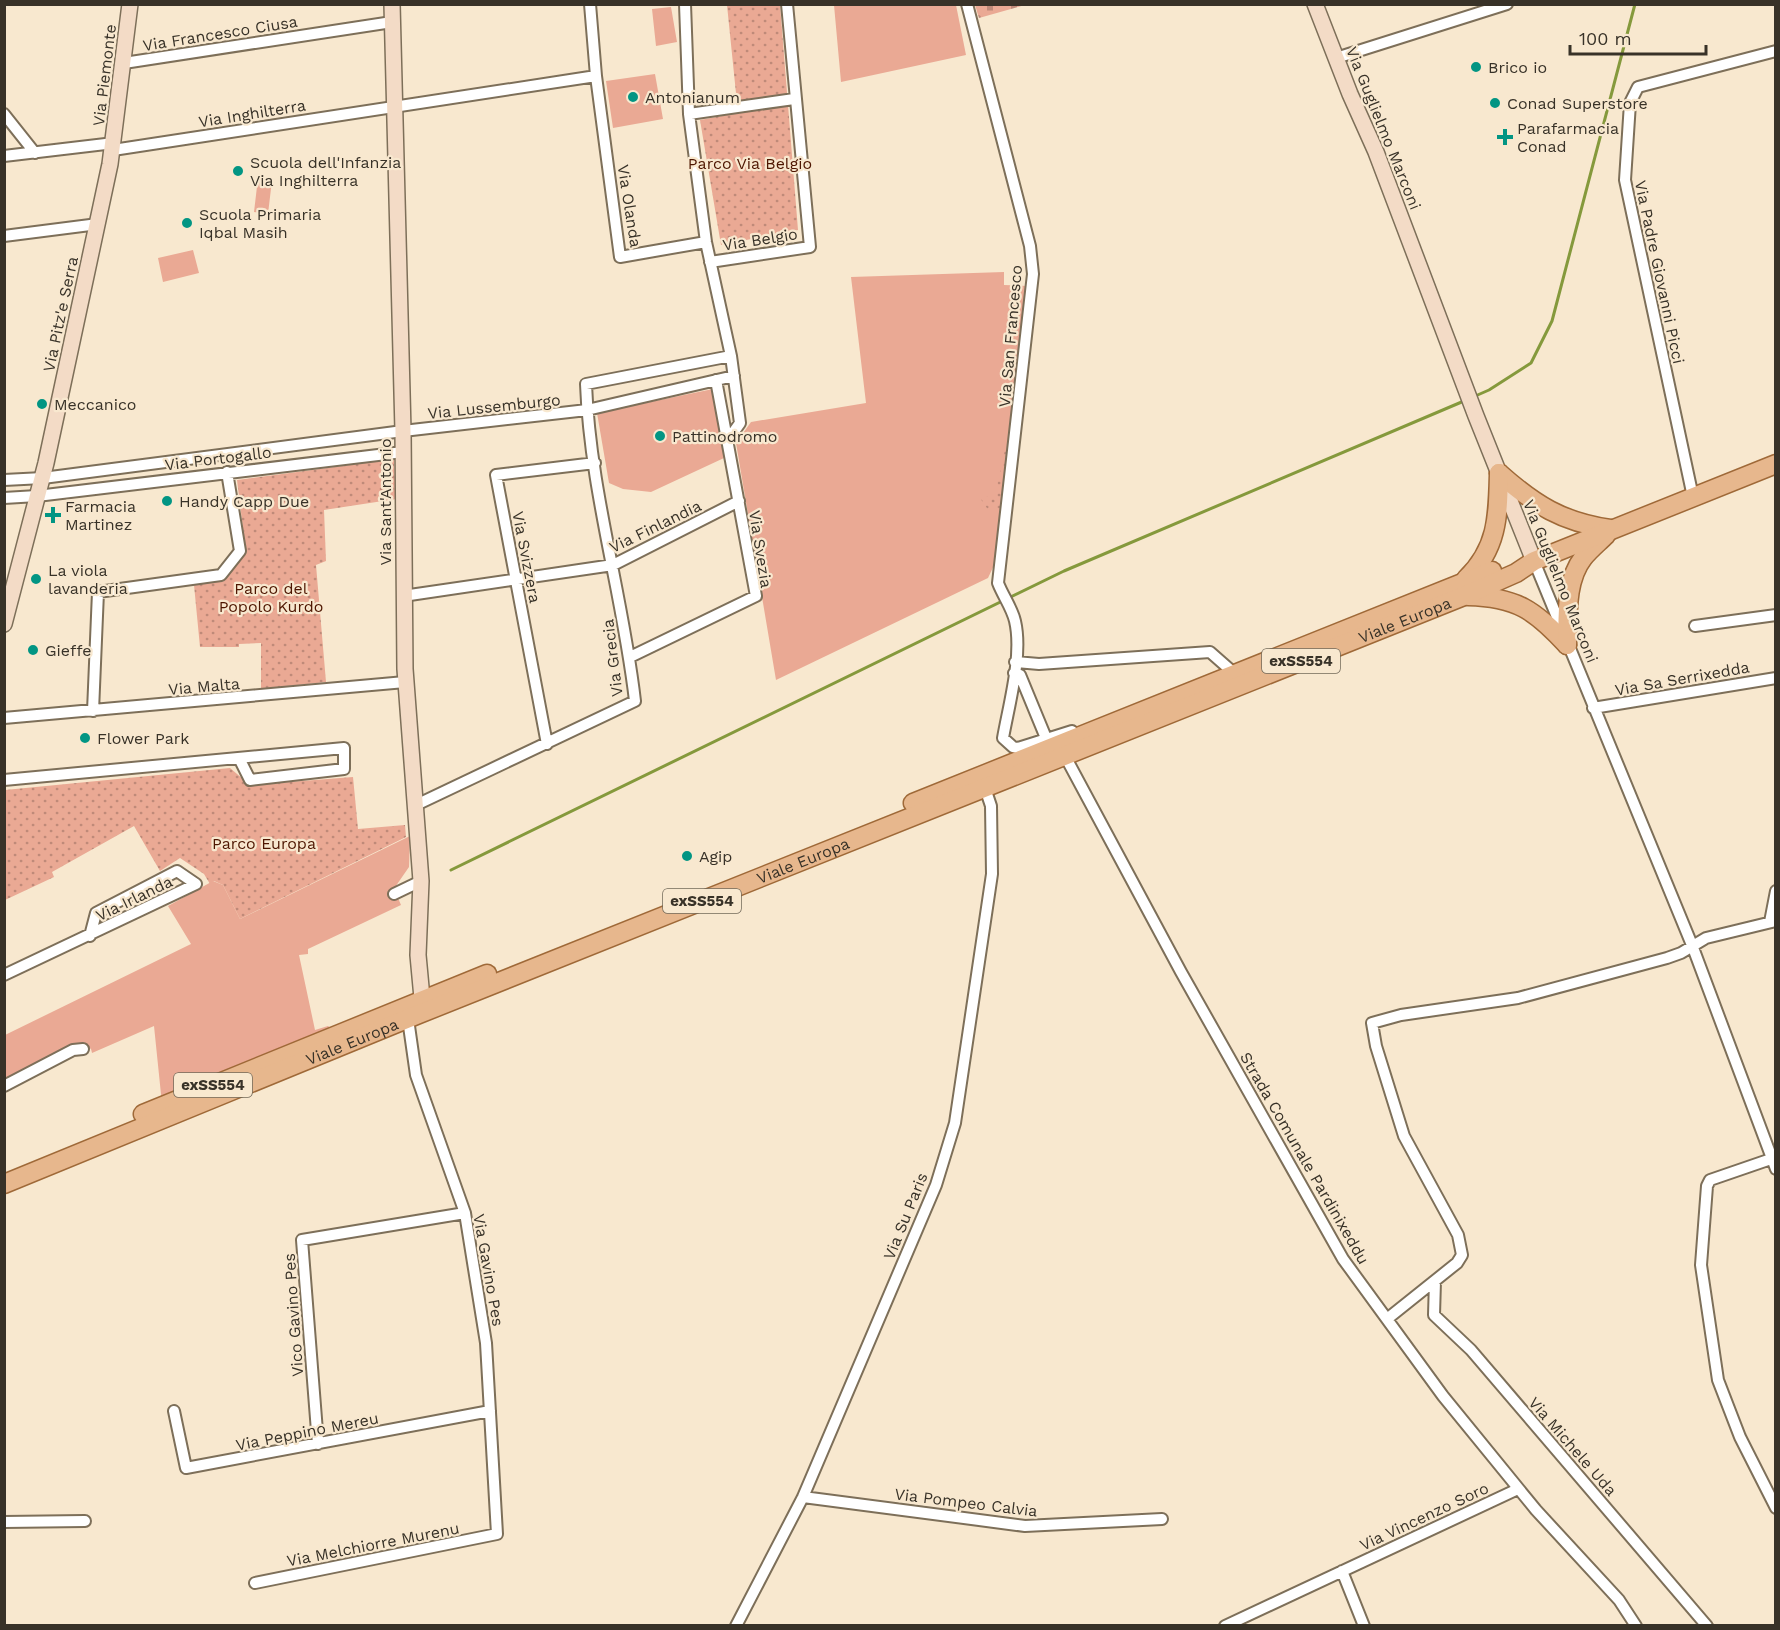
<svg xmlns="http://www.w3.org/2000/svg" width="1780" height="1630" viewBox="0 0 1780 1630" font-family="'Work Sans',sans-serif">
	<defs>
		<pattern id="cemetery-stones" width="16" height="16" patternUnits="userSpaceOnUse" patternTransform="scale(1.5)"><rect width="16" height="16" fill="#eaa994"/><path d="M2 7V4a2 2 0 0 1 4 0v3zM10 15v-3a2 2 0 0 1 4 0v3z" fill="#bf8a79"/></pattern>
		<pattern id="park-dots" width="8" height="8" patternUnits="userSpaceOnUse" patternTransform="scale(1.5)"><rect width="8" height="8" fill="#eaa994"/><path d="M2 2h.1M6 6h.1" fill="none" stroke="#bf8a79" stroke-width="1.8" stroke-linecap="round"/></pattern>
	</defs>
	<rect width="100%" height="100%" fill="#f8e8cf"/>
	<path fill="#eaa994" d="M834 5H956L966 55 841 82Z
		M671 7 677 42 656 46 652 9Z
		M655 74 663 119 613 128 606 81Z
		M258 178 272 180 268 214 254 212Z
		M193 250 199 273 163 282 158 258Z
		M1004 272V285L1027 286 996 561 988 578 776 680 736 443 751 422 866 403 851 277Z
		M713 389 724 458 651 492 623 489 609 483 597 413Z
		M410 836 409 867 391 893 398 898 401 905 308 949V954L299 955 315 1030 328 1026 335 1031 162 1104 154 1026 92 1053 91 1049 83 1044 5 1081V1035L191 944 168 906 213 881 223 885 240 919Z"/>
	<path fill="url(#cemetery-stones)" d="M975 5V4L1025 5 979 18Z"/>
	<path fill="url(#park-dots)" d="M727 5H780L798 230 721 245 700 120 738 113Z
		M1007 441 1014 442 1007 502 997 510 989 511 980 498 991 496 996 490Z
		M394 459 396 499 324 510 326 561 316 565 326 682 261 689V643L239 644V647H200L194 585 224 581 246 553 237 480Z
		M230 768 250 785 353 777 358 829 405 825 406 837 240 919 223 885 214 881 210 884 204 874 180 858 160 871 134 826 52 872 54 877 5 900V790Z"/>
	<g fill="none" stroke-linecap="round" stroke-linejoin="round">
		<path stroke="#85993c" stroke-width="3" d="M1473 397 1489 390 1531 363 1552 321 1635 4
			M451 870 1064 571 1464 401"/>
		<defs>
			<path id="street" d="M590 4 596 76 620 257 706 242
				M685 4 689 114 706 242 731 356 740 423 728 440
				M967 4 1030 246 1033 274 998 583C1003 596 1012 608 1015 621 1023 655 1009 704 1003 738L1013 747 1018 748 1072 731 1075 734
				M1336 58 1507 4
				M124 63 392 22
				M4 114 35 153
				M689 114 794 99
				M113 150 596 76
				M4 156 114 143
				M4 236 98 224
				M710 262 810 247 787 4
				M4 480 43 478 403 431 587 410 734 376
				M1693 497 1625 180 1630 103 1638 87 1776 51
				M4 498 37 496 403 452
				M1534 561 1692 945 1776 1169
				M403 596 613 565 739 501
				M1695 626 1776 615
				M630 657 756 596 716 380
				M1015 662 1039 664 1210 652 1235 674
				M1014 673 1020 675 1046 738
				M1593 708 1776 678
				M93 711 98 592 221 575 240 551 227 472
				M4 718 405 682
				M547 744 496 475 595 463
				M1065 756 1181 972 1343 1259 1443 1396 1536 1510 1619 1600 1636 1626
				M4 780 344 748V769L250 780 240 760
				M416 805 635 701C623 595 590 491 586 384L731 356
				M394 894 421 881
				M1770 922 1776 891
				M4 975 196 884 177 871 96 913 90 936
				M4 1086 73 1050 83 1049
				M1771 1159 1710 1180 1707 1186 1701 1265 1718 1380 1740 1437 1776 1508
				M1435 1281 1434 1315 1471 1350 1707 1626
				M1387 1319 1457 1263 1462 1255 1458 1235 1404 1136 1376 1046 1372 1023 1401 1015 1518 998 1667 958 1681 953 1706 938 1776 921
				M174 1411 186 1468 490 1411
				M318 1444 302 1240 465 1213
				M803 1497 1025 1526 1162 1519
				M4 1522 85 1521
				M1342 1571 1364 1626
				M255 1583 497 1534 486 1343 465 1213 416 1075 408 1019
				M736 1626 803 1497 936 1185 955 1123 992 874 991 806 985 788
				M1225 1626 1518 1489"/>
			<path id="secondary" d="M392 4 403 431 405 669 421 881 418 955 422 998
				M1315 4 1350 94 1376 152 1476 416 1534 561
				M4 624 46 463 110 164 130 4"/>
			<g id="primary">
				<path d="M1499 473C1535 505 1562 522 1610 529"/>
				<path d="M1466 579C1498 548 1498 516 1499 473"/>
				<path d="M1468 596C1516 597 1535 610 1567 645"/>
				<path d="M1567 645C1568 617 1565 581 1583 558 1589 550 1599 542 1606 535"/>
				<path d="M913 803 1492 571"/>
				<path d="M143 1114 487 974"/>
				<path id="s1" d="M4 1184 419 1014 1464 596 1516 573 1534 561 1776 464"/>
			</g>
		</defs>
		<use href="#street" stroke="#7d6f59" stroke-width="14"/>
		<use href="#secondary" stroke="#7d6f59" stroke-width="18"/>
		<use href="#primary" stroke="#9f6938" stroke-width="21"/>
		<use href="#street" stroke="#fff" stroke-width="10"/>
		<use href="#secondary" stroke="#f3dbc6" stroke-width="15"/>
		<use href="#primary" stroke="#e7b78d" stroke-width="18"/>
	</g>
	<g fill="#029583" stroke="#f8e8cf" stroke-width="2">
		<circle cx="1476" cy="67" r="6"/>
		<circle cx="633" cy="97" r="6"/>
		<circle cx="1495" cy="103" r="6"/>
		<path d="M1502 128h6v6h6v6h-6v6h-6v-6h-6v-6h6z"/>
		<circle cx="238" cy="171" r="6"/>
		<circle cx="187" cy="223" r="6"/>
		<circle cx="42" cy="404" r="6"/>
		<circle cx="660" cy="436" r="6"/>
		<circle cx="167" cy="501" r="6"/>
		<path d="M50 506h6v6h6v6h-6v6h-6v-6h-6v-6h6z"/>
		<circle cx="36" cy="579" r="6"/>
		<circle cx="33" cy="650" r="6"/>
		<circle cx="85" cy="738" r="6"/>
		<circle cx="687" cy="856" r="6"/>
	</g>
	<g text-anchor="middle" stroke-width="4.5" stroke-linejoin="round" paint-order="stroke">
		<g fill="#f8e8cf" stroke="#72695a" stroke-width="1.5">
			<rect x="1262" y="649" width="78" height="24" rx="4.5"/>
			<rect x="663" y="889" width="78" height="24" rx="4.5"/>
			<rect x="174" y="1073" width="78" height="24" rx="4.5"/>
		</g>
		<g font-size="15" font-weight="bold" fill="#383228">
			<text x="1301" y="666">exSS554</text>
			<text x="702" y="906">exSS554</text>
			<text x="213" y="1090">exSS554</text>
		</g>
		<g font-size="16" fill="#383228" stroke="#f8e8cf">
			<text transform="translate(220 33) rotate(-9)" y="6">Via Francesco Ciusa</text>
			<text transform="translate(104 75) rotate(-83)" y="6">Via Piemonte</text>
			<text transform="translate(252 113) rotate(-9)" y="6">Via Inghilterra</text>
			<text transform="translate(1384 128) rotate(68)" y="6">Via Guglielmo Marconi</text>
			<text transform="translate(630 206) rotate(81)" y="6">Via Olanda</text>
			<text transform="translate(760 239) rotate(-9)" y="6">Via Belgio</text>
			<text transform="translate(1660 272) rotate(78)" y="6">Via Padre Giovanni Picci</text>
			<text transform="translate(60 314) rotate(-78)" y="6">Via Pitz'e Serra</text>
			<text transform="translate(1010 336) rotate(-85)" y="6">Via San Francesco</text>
			<text transform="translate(494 406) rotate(-6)" y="6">Via Lussemburgo</text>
			<text transform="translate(218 458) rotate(-7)" y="6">Via Portogallo</text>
			<text transform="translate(385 502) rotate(-90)" y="6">Via Sant'Antonio</text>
			<text transform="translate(655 526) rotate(-26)" y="6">Via Finlandia</text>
			<text transform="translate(761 549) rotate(81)" y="6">Via Svezia</text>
			<text transform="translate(527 557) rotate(79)" y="6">Via Svizzera</text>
			<text transform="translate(1561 581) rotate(68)" y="6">Via Guglielmo Marconi</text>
			<text dy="6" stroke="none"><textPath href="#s1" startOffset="1510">Viale Europa</textPath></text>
			<text transform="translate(612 658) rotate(-97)" y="6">Via Grecia</text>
			<text transform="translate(1682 678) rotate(-10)" y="6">Via Sa Serrixedda</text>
			<text transform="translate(204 686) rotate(-5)" y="6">Via Malta</text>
			<text dy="6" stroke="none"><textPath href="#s1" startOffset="862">Viale Europa</textPath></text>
			<text transform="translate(134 898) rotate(-26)" y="6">Via Irlanda</text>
			<text dy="6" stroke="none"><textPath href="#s1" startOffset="376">Viale Europa</textPath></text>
			<text transform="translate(1305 1158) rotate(60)" y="6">Strada Comunale Pardinixeddu</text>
			<text transform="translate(905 1216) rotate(-68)" y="6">Via Su Paris</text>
			<text transform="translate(489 1270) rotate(80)" y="6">Via Gavino Pes</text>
			<text transform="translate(293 1315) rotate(-94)" y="6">Vico Gavino Pes</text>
			<text transform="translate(307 1431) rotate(-11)" y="6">Via Peppino Mereu</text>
			<text transform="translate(1573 1446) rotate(49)" y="6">Via Michele Uda</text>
			<text transform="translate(966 1502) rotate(7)" y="6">Via Pompeo Calvia</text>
			<text transform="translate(1424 1516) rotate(-25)" y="6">Via Vincenzo Soro</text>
			<text transform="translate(373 1544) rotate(-11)" y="6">Via Melchiorre Murenu</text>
		</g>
		<g font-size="16" fill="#383228" stroke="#f8e8cf" text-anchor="start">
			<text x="1488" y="73">Brico io</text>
			<text x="645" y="103">Antonianum</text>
			<text x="1507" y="109">Conad Superstore</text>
			<text x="1517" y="134">Parafarmacia<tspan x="1517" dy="18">Conad</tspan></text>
			<text x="250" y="168">Scuola dell'Infanzia<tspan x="250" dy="18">Via Inghilterra</tspan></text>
			<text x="199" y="220">Scuola Primaria<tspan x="199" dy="18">Iqbal Masih</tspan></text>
			<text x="54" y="410">Meccanico</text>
			<text x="672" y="442">Pattinodromo</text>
			<text x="179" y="507">Handy Capp Due</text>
			<text x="65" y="512">Farmacia<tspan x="65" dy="18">Martinez</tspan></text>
			<text x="48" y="576">La viola<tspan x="48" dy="18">lavanderia</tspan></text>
			<text x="45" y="656">Gieffe</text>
			<text x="97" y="744">Flower Park</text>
			<text x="699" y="862">Agip</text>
		</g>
		<g font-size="16" fill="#4e1601" stroke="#f8e8cf">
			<text x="750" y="169">Parco Via Belgio</text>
			<text x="271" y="594">Parco del<tspan x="271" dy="18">Popolo Kurdo</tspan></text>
			<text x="264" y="849">Parco Europa</text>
		</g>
	</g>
	<rect width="1780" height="1630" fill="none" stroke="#383228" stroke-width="12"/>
	<path d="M1570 45v9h136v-9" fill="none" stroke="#383228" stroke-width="3"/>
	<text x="1579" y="45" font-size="18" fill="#383228" stroke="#f8e8cf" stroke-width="4.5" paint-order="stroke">100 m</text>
</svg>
